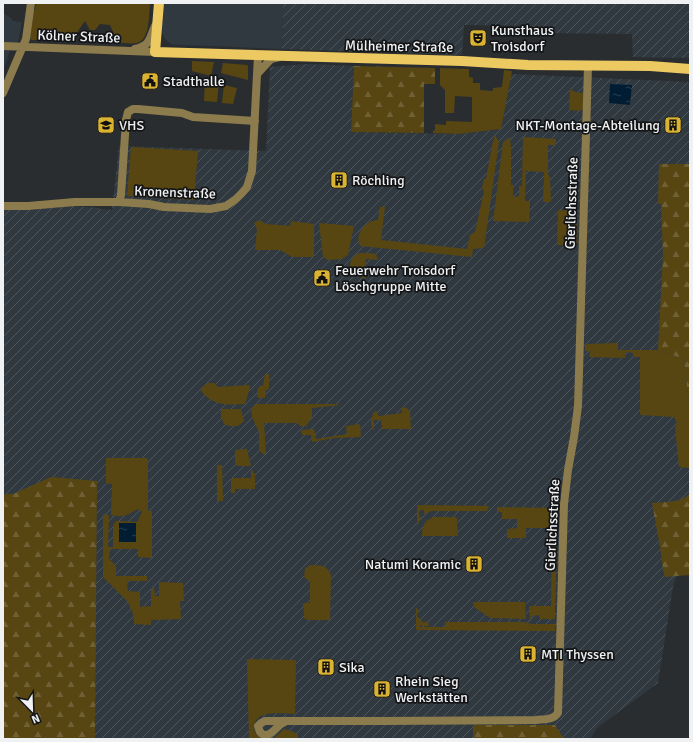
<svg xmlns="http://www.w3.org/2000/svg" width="693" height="742" viewBox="0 0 693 742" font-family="Signika,sans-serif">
	<defs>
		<pattern id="industrial-furrows" width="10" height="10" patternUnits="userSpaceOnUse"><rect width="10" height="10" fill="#303940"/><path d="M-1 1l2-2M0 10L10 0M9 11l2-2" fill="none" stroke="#4e565c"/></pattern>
		<pattern id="forest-firs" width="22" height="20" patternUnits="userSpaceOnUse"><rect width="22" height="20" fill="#574612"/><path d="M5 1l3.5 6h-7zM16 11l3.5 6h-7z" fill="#6f6135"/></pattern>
		<pattern id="water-ripples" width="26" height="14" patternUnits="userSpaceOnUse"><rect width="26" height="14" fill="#011d33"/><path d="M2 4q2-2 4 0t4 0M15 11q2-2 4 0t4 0" fill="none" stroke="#263e51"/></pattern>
	</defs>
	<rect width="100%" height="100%" fill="#2a2d30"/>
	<path fill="#303940" d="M164 3H283L282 49 212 46 179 45 171 44 166 40 163 35 162 30Z
		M3 13 11 18 13 21 22 22 18 42 10 50 4 68H3Z"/>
	<path fill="url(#industrial-furrows)" d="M283 3H690V58L633 57 632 34 537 33 532 32V26L464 25 462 55 282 49Z
		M307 64 354 66 351 132 459 134 501 129 511 74 690 82V500L677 574 673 587 658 683 598 727 590 739H3V209L28 210 72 206 100 208V209L112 210 119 146 266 151 270 67Z"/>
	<path fill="#574612" d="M36 3H150C149 14 150 40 137 43 132 44 124 43 118 43L110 25 100 24 95 30H90L85 21 71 41 31 40 30 37 34 10H35Z
		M192 61 214 62 211 76 192 71Z
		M223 63 247 65 248 66V80L221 73Z
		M440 68 469 69V77L473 78V83H480V90L493 91V88L502 87 504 70 512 71 501 129 459 134 433 133V131L435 130V124L446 125V121L472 122V97L455 96 454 113H445V90L440 85Z
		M205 80 219 83 217 102 204 101Z
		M224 85 237 88 233 104 222 103Z
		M570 89 575 92 583 93V109L580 111 569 110Z
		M495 135 499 142 484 248 473 249 472 257 360 246C354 234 366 220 378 220L380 207H385L381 240 467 249 470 235 475 232 484 191 482 188 484 179H486L492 145Z
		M510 137 511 148V185H513V197L519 196V186H522L523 137 556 139V145H548V174L550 177 551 202H543L544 172 526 171 525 201H530L529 222 493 221 503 142Z
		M131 147 198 151 194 200 127 196Z
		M558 210 578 211 577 246 557 245Z
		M259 220 266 224 290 226 291 221 314 224V257H292L280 250H255L257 229 254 223Z
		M319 223 354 226 348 255 342 259 328 260 323 257Z
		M359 253H368L376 254 378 260 366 259 365 279 358 275 350 268C350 260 352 257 359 253Z
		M618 343V350H658L684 359 690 413V468L679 467 675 428 677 423 674 417 640 415V357H633V353L626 352 625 358 589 357 590 351H585V344Z
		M265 374H269V389L266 390 265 398H258C256 394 257 389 260 386L263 385Z
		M208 383H214L218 387 249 385 250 387 245 404C229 405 212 406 201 391L202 387Z
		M257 404H337L340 405 312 408V417L306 426H300L297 423H264L266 454H263L259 450V432L252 417 251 408Z
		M402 407 407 408 410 412 411 429H382L381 420H374V429H372L371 422 373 413 376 411 379 416 402 413Z
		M221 409H241L244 421 238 426H229L224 424 221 417Z
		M359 424 360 425 361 437 335 438 312 442 311 435H302L301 430 314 429 316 439 347 434 346 426Z
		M247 449 251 466H238L235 464V450Z
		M106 458H147L148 461V511H152V558L138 557V549H110L109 559 116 566V576H147V581H127L128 591 140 592V607L151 606V588H154L155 596H159V582L183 583 184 601H180L181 619 151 620V625L134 624 133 614 128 602 103 577V514L109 515 108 547H113V525L116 521 137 522 142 512 138 509C127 515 123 518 111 515L112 484 106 483Z
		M217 465H222L223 501H217Z
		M251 468 255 475V489H235V493H231V478H251Z
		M417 505 489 506 488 509 487 511H432L424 514V510H419V515L421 518 417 526Z
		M497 507 554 508 557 511V528H526V538H507V529L517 528V519H502V512H497Z
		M434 517H456L457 519 458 536H422C422 525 424 521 434 517Z
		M552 533H557L556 568H552V572H556L555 619H540L539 615 532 616 531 619H530L529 606H551Z
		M311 565C322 566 326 564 331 575L330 620H307L304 618 303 603H310V582L304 577 305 568Z
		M473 602H525L526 619 490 618 474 607Z
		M416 608H417L419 611 417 614V616L424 623 427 621 428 622 429 626H422L420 625V627H445V622H524L532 624H555V631L416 630Z
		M247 659 296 660 295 714C283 714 255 709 254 727 254 733 257 736 263 739H249Z
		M284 729 294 732 298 735V739H268L274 738Z"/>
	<path fill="url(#forest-firs)" d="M354 66 435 68V84H424V133L351 132Z
		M659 164H690V413L684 359 658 350 663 255 661 204 658 203Z
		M51 477 97 481 95 739H3V494H13Z
		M690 493V575L665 577 663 570 660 547 652 503C663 502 683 503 690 493Z
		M473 725H555L564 739H473Z"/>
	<path fill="url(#water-ripples)" d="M610 84 632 85 630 105 609 103Z
		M119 523H136V542H119Z"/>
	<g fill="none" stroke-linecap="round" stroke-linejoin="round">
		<path stroke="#8c7b4c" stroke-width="8" d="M3 46 155 52
			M135 49C151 45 149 39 155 26
			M258 73 271 59 279 57
			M3 93 26 39 31 3
			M119 202 121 195 126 120 128 112 133 109H138L182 113 193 117 255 121
			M3 206H28L75 202H119L149 204 164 207 210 209 226 206 236 199 242 193 247 187 252 171 258 55
			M286 721C285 722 283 723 281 724 275 728 270 738 262 734 259 732 259 729 258 726L261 723 265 721H381L536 720C545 719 553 720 558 713L564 504 568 470 574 437 578 406 588 66"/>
		<path stroke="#ecc961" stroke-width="10" d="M159 3 155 52 462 61 528 65 650 66 690 69"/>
	</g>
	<defs>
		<symbol id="theatre-square" viewBox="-11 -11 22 22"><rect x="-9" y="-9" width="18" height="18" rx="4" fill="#dab333" stroke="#141517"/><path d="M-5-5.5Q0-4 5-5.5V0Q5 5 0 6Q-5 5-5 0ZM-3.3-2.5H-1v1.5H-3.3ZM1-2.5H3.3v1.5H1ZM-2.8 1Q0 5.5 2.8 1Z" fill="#111"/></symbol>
		<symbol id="civic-square" viewBox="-11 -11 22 22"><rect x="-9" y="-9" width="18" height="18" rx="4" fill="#dab333" stroke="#141517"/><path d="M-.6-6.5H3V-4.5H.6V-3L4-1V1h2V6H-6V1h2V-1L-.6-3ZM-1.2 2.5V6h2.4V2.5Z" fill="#111"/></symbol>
		<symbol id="school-square" viewBox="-11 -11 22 22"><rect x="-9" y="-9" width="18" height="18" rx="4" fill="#dab333" stroke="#141517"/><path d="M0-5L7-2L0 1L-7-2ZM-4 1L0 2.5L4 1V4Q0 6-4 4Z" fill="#111"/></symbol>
		<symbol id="building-square" viewBox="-11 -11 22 22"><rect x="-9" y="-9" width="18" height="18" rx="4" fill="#dab333" stroke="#141517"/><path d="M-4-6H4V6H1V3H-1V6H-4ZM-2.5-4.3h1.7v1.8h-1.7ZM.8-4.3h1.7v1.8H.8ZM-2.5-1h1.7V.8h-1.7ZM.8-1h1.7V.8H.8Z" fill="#111"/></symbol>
	</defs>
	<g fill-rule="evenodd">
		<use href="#theatre-square" x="468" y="28" width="20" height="20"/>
		<use href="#civic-square" x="140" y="71" width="20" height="20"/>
		<use href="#school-square" x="96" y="115" width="20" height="20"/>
		<use href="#building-square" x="663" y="115" width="20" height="20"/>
		<use href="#building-square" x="329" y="170" width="20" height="20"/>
		<use href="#civic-square" x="312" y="268" width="20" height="20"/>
		<use href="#building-square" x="464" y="554" width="20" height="20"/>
		<use href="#building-square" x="518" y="644" width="20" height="20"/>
		<use href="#building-square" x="316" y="657" width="20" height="20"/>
		<use href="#building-square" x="372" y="679" width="20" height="20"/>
	</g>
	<g text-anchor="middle" stroke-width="3.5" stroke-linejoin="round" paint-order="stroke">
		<g font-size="14" fill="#eff1f3" stroke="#141517" text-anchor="start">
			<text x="491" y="35">Kunsthaus<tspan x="491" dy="16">Troisdorf</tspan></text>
			<text x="163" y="86">Stadthalle</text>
			<text x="119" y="130">VHS</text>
			<text x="660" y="130" text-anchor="end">NKT-Montage-Abteilung</text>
			<text x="352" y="185">Röchling</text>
			<text x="335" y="275">Feuerwehr Troisdorf<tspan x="335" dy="16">Löschgruppe Mitte</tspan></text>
			<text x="461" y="569" text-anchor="end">Natumi Koramic</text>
			<text x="541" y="659">MTI Thyssen</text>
			<text x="339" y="672">Sika</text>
			<text x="395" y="686">Rhein Sieg<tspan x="395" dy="16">Werkstätten</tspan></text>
		</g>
		<g font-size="14" fill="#eff1f3" stroke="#141517">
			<text transform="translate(79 36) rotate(2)" y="5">Kölner Straße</text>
			<text transform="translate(399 46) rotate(1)" y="5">Mülheimer Straße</text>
			<text transform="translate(175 192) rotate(2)" y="5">Kronenstraße</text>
			<text transform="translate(571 203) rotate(-88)" y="5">Gierlichsstraße</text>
			<text transform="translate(552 525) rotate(-87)" y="5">Gierlichsstraße</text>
		</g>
	</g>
	<rect width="693" height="742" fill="none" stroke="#eff1f3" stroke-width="8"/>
	<g transform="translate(32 710) rotate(157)" stroke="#141517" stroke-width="3" paint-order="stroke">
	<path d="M0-3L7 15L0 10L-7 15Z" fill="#eff1f3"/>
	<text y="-6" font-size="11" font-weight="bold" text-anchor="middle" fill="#eff1f3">N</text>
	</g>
</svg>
